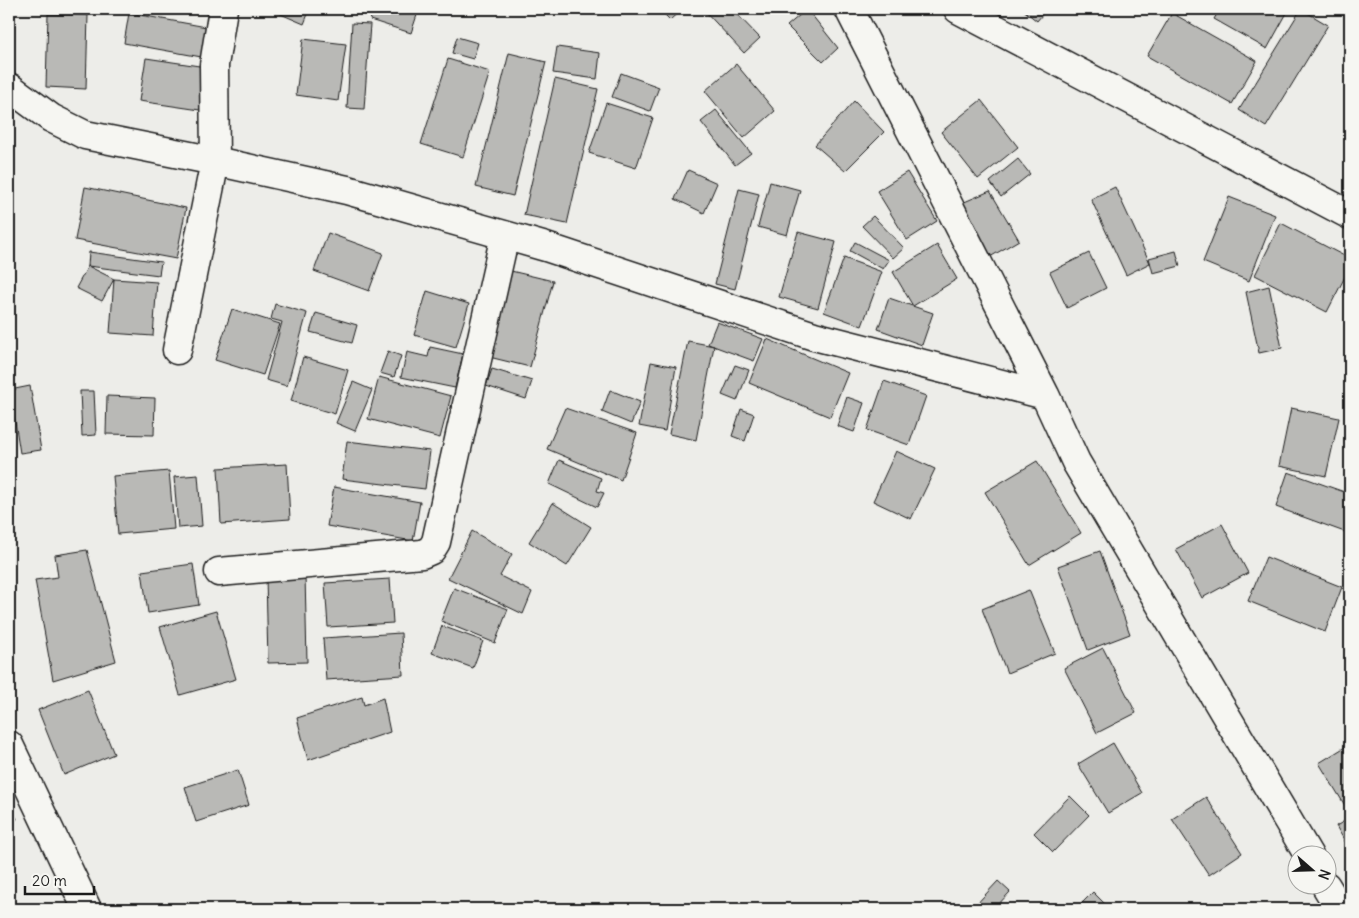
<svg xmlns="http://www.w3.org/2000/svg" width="1359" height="918" viewBox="0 0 1359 918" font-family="Delius,sans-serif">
	<rect width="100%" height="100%" fill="#edede9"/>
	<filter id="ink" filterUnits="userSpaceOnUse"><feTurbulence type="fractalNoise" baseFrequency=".02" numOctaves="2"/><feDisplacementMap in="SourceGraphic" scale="10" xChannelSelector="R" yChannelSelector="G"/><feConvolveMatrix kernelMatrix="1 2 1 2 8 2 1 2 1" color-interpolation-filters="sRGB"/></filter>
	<g filter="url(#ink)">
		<path fill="#b9b9b6" stroke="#1c1c1c" d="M269 9H310L304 24Z
			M374 9H419L411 33 370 20Z
			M659 9H682L670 20Z
			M703 9H732L760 38 744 53Z
			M807 9 838 48 823 62 787 26Z
			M1022 9H1047L1037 21Z
			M1220 9H1284L1288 11 1267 49 1214 19Z
			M1301 9 1328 25 1266 127 1239 110Z
			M129 13 212 28 207 58 124 43Z
			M1172 13 1257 61 1232 104 1147 56Z
			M48 14 88 15 86 89 46 87Z
			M352 23 370 24 364 109 347 108Z
			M457 37 478 43 473 59 452 53Z
			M303 39 346 44 338 101 296 95Z
			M557 47 600 53 597 79 553 73Z
			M509 53 546 62 513 196 476 187Z
			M146 58 206 67 200 110 139 101Z
			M448 59 490 72 463 157 421 144Z
			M736 64 775 111 744 138 705 91Z
			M621 73 659 87 650 111 612 97Z
			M555 79 598 89 567 224 524 215Z
			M981 100 1018 147 978 179 941 132Z
			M854 101 884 132 845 171 815 145Z
			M606 103 653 118 636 168 589 153Z
			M716 110 751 153 735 165 701 122Z
			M1018 159 1030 174 1001 197 990 182Z
			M688 170 717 183 704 213 675 199Z
			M907 172 937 221 907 240 877 191Z
			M770 182 800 190 787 235 758 227Z
			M85 187 186 208 176 259 75 240Z
			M1115 187 1150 263 1126 275 1091 199Z
			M739 189 759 194 735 289 715 284Z
			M990 191 1019 240 990 257 962 203Z
			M1229 197 1275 215 1249 281 1203 262Z
			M873 216 904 248 893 258 862 226Z
			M1281 223 1350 259V267L1327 312 1255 275Z
			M798 232 836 242 818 308 779 297Z
			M328 233 383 253 369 291 314 271Z
			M855 242 889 260 883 269 850 251Z
			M937 245 957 279 913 306 893 272Z
			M1176 251 1180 266 1153 273 1149 258Z
			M89 252 161 262 159 275 88 266Z
			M1089 253 1106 288 1067 308 1050 272Z
			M844 258 882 272 862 326 824 312Z
			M88 266 114 279 102 301 76 288Z
			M511 271 553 281 530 367 489 357Z
			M114 279 157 282 153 336 110 333Z
			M1269 286 1282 348 1259 353 1246 292Z
			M427 291 469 304 456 347 414 335Z
			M889 298 933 313 922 345 878 329Z
			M275 304 307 313 287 386 266 380 282 322 271 319Z
			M232 309 280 324 263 375 215 360Z
			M316 313 357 325 352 343 310 332Z
			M717 322 763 339 754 361 708 344Z
			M767 339 848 373 830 417 749 383Z
			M688 341 714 346 696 440 669 434Z
			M430 347 463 354 455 388 401 377 407 352 428 357Z
			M388 351 401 356 394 377 380 373Z
			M303 357 348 370 335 414 291 401Z
			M651 362 676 367 665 431 639 426Z
			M735 365 749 370 737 401 722 395Z
			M492 369 532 381 526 399 486 386Z
			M379 377 451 396 440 438 368 419Z
			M884 381 926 396 909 445 867 430Z
			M353 382 372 390 355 431 336 423Z
			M30 386 41 450 20 453 10 390Z
			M610 390 640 402 631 424 602 412Z
			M80 391H94L96 435 82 436Z
			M107 396 155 398 154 435 106 434Z
			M847 397 864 403 854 432 837 426Z
			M565 408 637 433 621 480 547 449Z
			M1291 408 1339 418 1326 476 1279 466Z
			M741 409 754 414 745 441 732 436Z
			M347 441 430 451 425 489 342 479Z
			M896 451 935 469 911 519 873 501Z
			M559 460 601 478 597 491 604 493 597 507 549 484Z
			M1037 461 1081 533 1029 565 985 492Z
			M287 464 290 519 221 524 218 468Z
			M169 471 174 529 118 534 113 476Z
			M1288 472 1350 494V534L1276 507Z
			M198 475 202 526 178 528 174 477Z
			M334 487 420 502 413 541 327 526Z
			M553 503 591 527 567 566 529 542Z
			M1222 524 1248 573 1202 598 1176 549Z
			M472 531 512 554 500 576 532 592 523 614 448 578Z
			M87 550 116 661 53 680 35 580 58 577 55 555Z
			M1100 551 1130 634 1088 650 1058 566Z
			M1266 557 1342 587 1325 632 1248 601Z
			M193 564 199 605 148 613 142 571Z
			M305 575 307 662 268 663 266 576Z
			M390 579 393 623 328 627 325 583Z
			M454 588 508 609 495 643 441 621Z
			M1029 590 1055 653 1007 673 982 609Z
			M216 611 236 679 180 695 160 627Z
			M442 626 483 641 473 668 432 653Z
			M401 633 403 675 326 680 323 638Z
			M1103 648 1136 713 1097 733 1064 668Z
			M88 690 114 754 64 775 38 710Z
			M362 697 364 705 383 698 390 732 308 760 297 718Z
			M1113 743 1142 793 1108 813 1078 764Z
			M1350 744V811L1349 812 1319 763Z
			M238 770 249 805 196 822 185 787Z
			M1070 796 1089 815 1053 852 1034 833Z
			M1206 797 1242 853 1209 875 1172 819Z
			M9 804 17 819 9 824Z
			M1350 818V850L1336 826Z
			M998 881 1010 892 994 909H972Z
			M1093 892 1110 909H1076Z"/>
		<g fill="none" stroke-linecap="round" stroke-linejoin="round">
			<defs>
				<path id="minor" d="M849 9 1045 395 1076 462 1309 856
					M958 9 1350 215
					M9 87 51 118 85 135 215 161 347 190 546 247 814 336 1045 395
					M177 350 215 161 214 65 223 9
					M219 572 422 554 431 550 436 542 505 235
					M9 745 87 909
					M1326 886 1340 909"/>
			</defs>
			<use href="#minor" stroke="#1c1c1c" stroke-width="31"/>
			<use href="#minor" stroke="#f6f6f2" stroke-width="28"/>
		</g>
	</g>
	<rect width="1359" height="918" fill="none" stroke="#f6f6f2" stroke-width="30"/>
	<rect x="15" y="15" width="1329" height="888" fill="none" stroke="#1c1c1c" stroke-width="2" filter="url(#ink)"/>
	<g transform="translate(1312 870) rotate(110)"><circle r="24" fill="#f6f6f2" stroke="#9f9f9c"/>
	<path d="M0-4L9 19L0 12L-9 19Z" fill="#1c1c1c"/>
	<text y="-8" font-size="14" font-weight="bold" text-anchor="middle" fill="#1c1c1c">N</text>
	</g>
	<path d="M25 886v8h69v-8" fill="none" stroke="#1c1c1c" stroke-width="2.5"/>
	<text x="32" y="886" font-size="15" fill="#1c1c1c" stroke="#f6f6f2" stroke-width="4" paint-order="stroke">20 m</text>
</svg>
